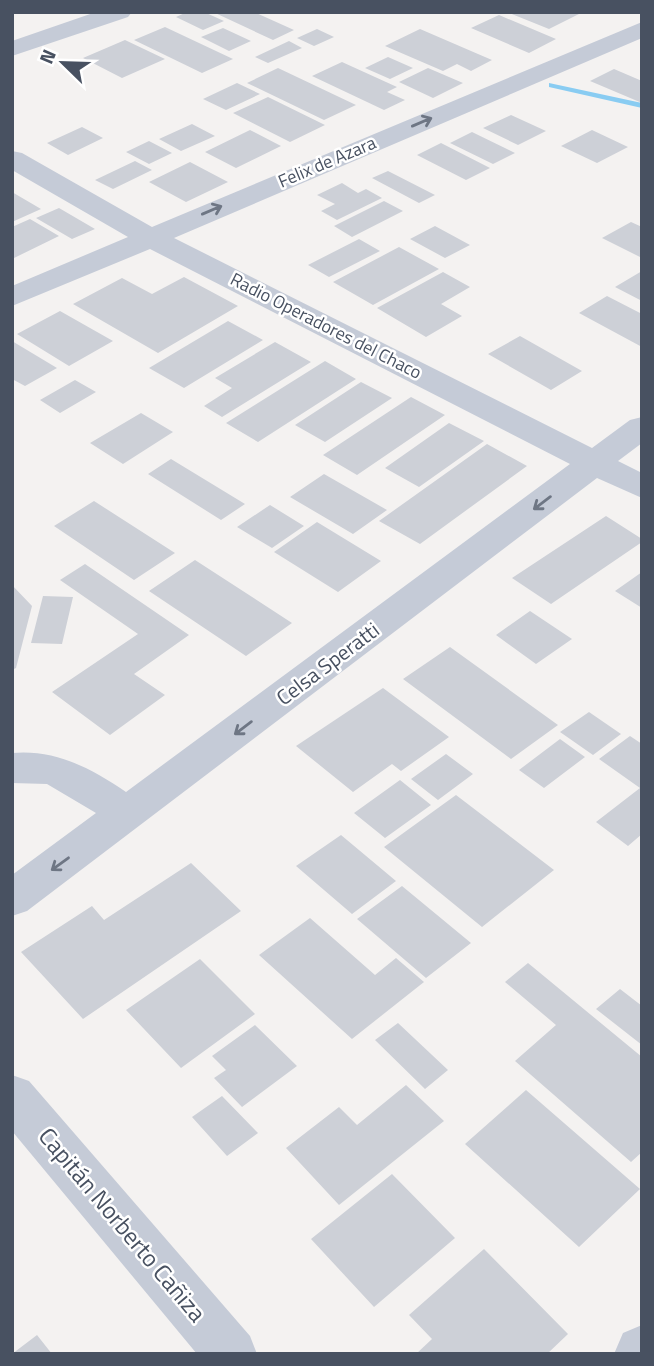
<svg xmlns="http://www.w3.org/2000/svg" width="654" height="1366" viewBox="0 0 654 1366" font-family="'Titillium Web',sans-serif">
	<rect width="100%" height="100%" fill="#f4f2f1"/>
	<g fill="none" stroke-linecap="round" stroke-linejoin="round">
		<path fill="#89ccf2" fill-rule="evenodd" d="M549 83 642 103V108L549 87Z"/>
	</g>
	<path fill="#cdd0d7" d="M187 12H204L224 21 203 30 176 17Z
		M213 12H254L294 30 273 40Z
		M507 12H578L581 13 549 29Z
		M499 15 556 39 529 53 471 28Z
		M165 27 233 59 202 73 134 40Z
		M223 28 251 41 229 51 201 37Z
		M317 29 334 37 314 46 297 38Z
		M420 29 478 54 492 60 471 71 457 64 443 71 385 46Z
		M125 40 165 59 122 78 83 58Z
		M289 41 302 48 268 63 255 57Z
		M388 57 413 68 390 79 365 68Z
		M342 62 397 87 387 92 405 100 384 110 312 76Z
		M278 68 356 105 324 120 247 83Z
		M428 68 463 83 433 98 399 82Z
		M614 69 642 81V103L590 81Z
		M237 83 260 94 226 110 203 99Z
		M268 97 325 125 290 142 233 113Z
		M511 115 546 131 518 145 483 128Z
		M192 124 215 136 181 151 159 139Z
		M82 127 103 138 68 155 47 143Z
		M250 130 281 146 236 168 205 152Z
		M592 130 628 147 597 163 561 146Z
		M472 132 515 153 493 164 450 143Z
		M149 141 172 153 149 164 126 152Z
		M441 143 490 168 466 180 417 155Z
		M135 161 152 170 113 189 95 180Z
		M190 162 228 182 186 202 149 182Z
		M388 171 435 195 419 203 372 178Z
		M342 183 358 193 366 189 382 198 337 220 321 211 335 204 317 195Z
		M12 192 41 209 12 222Z
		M384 201 403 211 352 237 334 226Z
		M59 208 95 229 72 239 36 218Z
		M30 219 59 236 12 259V227Z
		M631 222 642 227V258L602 238Z
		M435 226 470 245 445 258 410 239Z
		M359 239 380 251 329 277 308 265Z
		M399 247 439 269 373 305 333 282Z
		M642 271V301L615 287Z
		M443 272 470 287 441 304 462 316 426 337 377 308Z
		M184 277 238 306 158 353 73 304 122 278 152 294Z
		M607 296 642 314V347L579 313Z
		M60 311 113 341 69 366 17 334Z
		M228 321 263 340 184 388 149 368Z
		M520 336 582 371 551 390 488 354Z
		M12 341 57 368 25 386 12 379Z
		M275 342 311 362 222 417 204 406 232 388 215 378Z
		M325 361 356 379 258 442 226 423Z
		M75 380 96 392 60 413 40 400Z
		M361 382 392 398 325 442 295 425Z
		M411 397 445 415 357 475 323 455Z
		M141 413 173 432 123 464 90 443Z
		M449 423 484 441 419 487 385 468Z
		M487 444 527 466 420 544 379 521Z
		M171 459 245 504 221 520 148 474Z
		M324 474 387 510 353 534 290 497Z
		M94 501 175 553 134 580 54 526Z
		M270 505 304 526 272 548 237 527Z
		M606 516 642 539V542L551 604 512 578Z
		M317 522 381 561 338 592 274 552Z
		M195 560 292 623 246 656 149 591Z
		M85 564 189 635 134 674 165 695 110 735 52 692 138 634 60 580Z
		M642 572V608L615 591Z
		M12 585 32 606 16 668 12 670Z
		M43 596 73 597 62 644 31 643Z
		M530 611 572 639 536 664 496 635Z
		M450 647 558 725 511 759 403 679Z
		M383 688 449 737 401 771 392 764 353 792 296 746Z
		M589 712 621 734 593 755 560 732Z
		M630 736 642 744V834L628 846 596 822 640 788 599 759Z
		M560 739 585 757 544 788 519 770Z
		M446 754 473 774 438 800 411 779Z
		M400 780 431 805 385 838 354 813Z
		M456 795 554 870 482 927 384 847Z
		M341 835 396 881 352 914 296 866Z
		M191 863 241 911 83 1019 21 952 92 906 104 920Z
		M402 886 471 943 426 978 357 919Z
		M310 918 375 975 396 958 424 982 352 1039 259 955Z
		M200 959 255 1014 181 1068 126 1010Z
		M528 963 642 1057V1152L631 1162 515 1061 556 1025 505 982Z
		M620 989 642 1006V1045L596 1009Z
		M398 1023 448 1070 425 1089 375 1040Z
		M255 1025 297 1066 242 1107 214 1078 226 1070 212 1056Z
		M406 1085 444 1121 339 1205 286 1148 339 1107 357 1125Z
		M526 1090 640 1189 579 1247 465 1144Z
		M222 1096 258 1133 227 1156 192 1117Z
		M392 1174 455 1238 374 1307 311 1239Z
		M484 1249 568 1334 547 1354H416L432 1339 409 1315Z
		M37 1335 52 1354H12Z"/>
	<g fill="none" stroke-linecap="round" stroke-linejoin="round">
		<path fill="#c5cbd7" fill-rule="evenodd" d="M96 12H132L128 17 12 56V41Z
			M642 22V38L174 238 592 448 630 420 642 417V443L618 461 642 473V498L597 478 27 911 12 916V875L96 813 47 784 12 783V753C55 749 91 768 126 792L570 464 150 249 12 306V286L128 237 12 170V151L22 153 152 227Z
			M12 1075 29 1081 250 1336 257 1354H197L12 1131Z
			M642 1325V1354H614L623 1333Z"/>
	</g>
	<defs><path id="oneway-shaft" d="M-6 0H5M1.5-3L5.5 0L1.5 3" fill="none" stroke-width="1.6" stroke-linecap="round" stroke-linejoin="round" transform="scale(1.75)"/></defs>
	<g stroke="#6e7684">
		<use href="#oneway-shaft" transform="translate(422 122) rotate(-23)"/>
		<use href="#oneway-shaft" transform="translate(212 210) rotate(-23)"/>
		<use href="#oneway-shaft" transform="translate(542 503) rotate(143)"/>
		<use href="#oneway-shaft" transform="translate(243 728) rotate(143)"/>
		<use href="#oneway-shaft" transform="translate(60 864) rotate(144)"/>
	</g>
	<g text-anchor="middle" stroke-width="5" stroke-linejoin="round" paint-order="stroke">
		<g font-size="18" fill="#485161" stroke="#fff">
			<text transform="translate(327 162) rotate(-23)" y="6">Felix de Azara</text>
			<text transform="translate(326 326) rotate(27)" y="6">Radio Operadores del Chaco</text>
		</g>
		<g font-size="21" fill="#485161" stroke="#fff">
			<text transform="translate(328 664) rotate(-37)" y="7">Celsa Speratti</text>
		</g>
		<g font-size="24" fill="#485161" stroke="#fff">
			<text transform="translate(122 1225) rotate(50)" y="8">Capitán Norberto Cañiza</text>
		</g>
	</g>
	<rect width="654" height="1366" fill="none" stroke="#485161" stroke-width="28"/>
	<g transform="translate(63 63) rotate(293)" stroke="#ffffff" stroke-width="5" paint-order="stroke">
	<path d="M0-5L12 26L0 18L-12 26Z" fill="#485161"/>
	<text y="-10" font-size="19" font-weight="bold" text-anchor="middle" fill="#485161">N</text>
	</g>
</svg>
